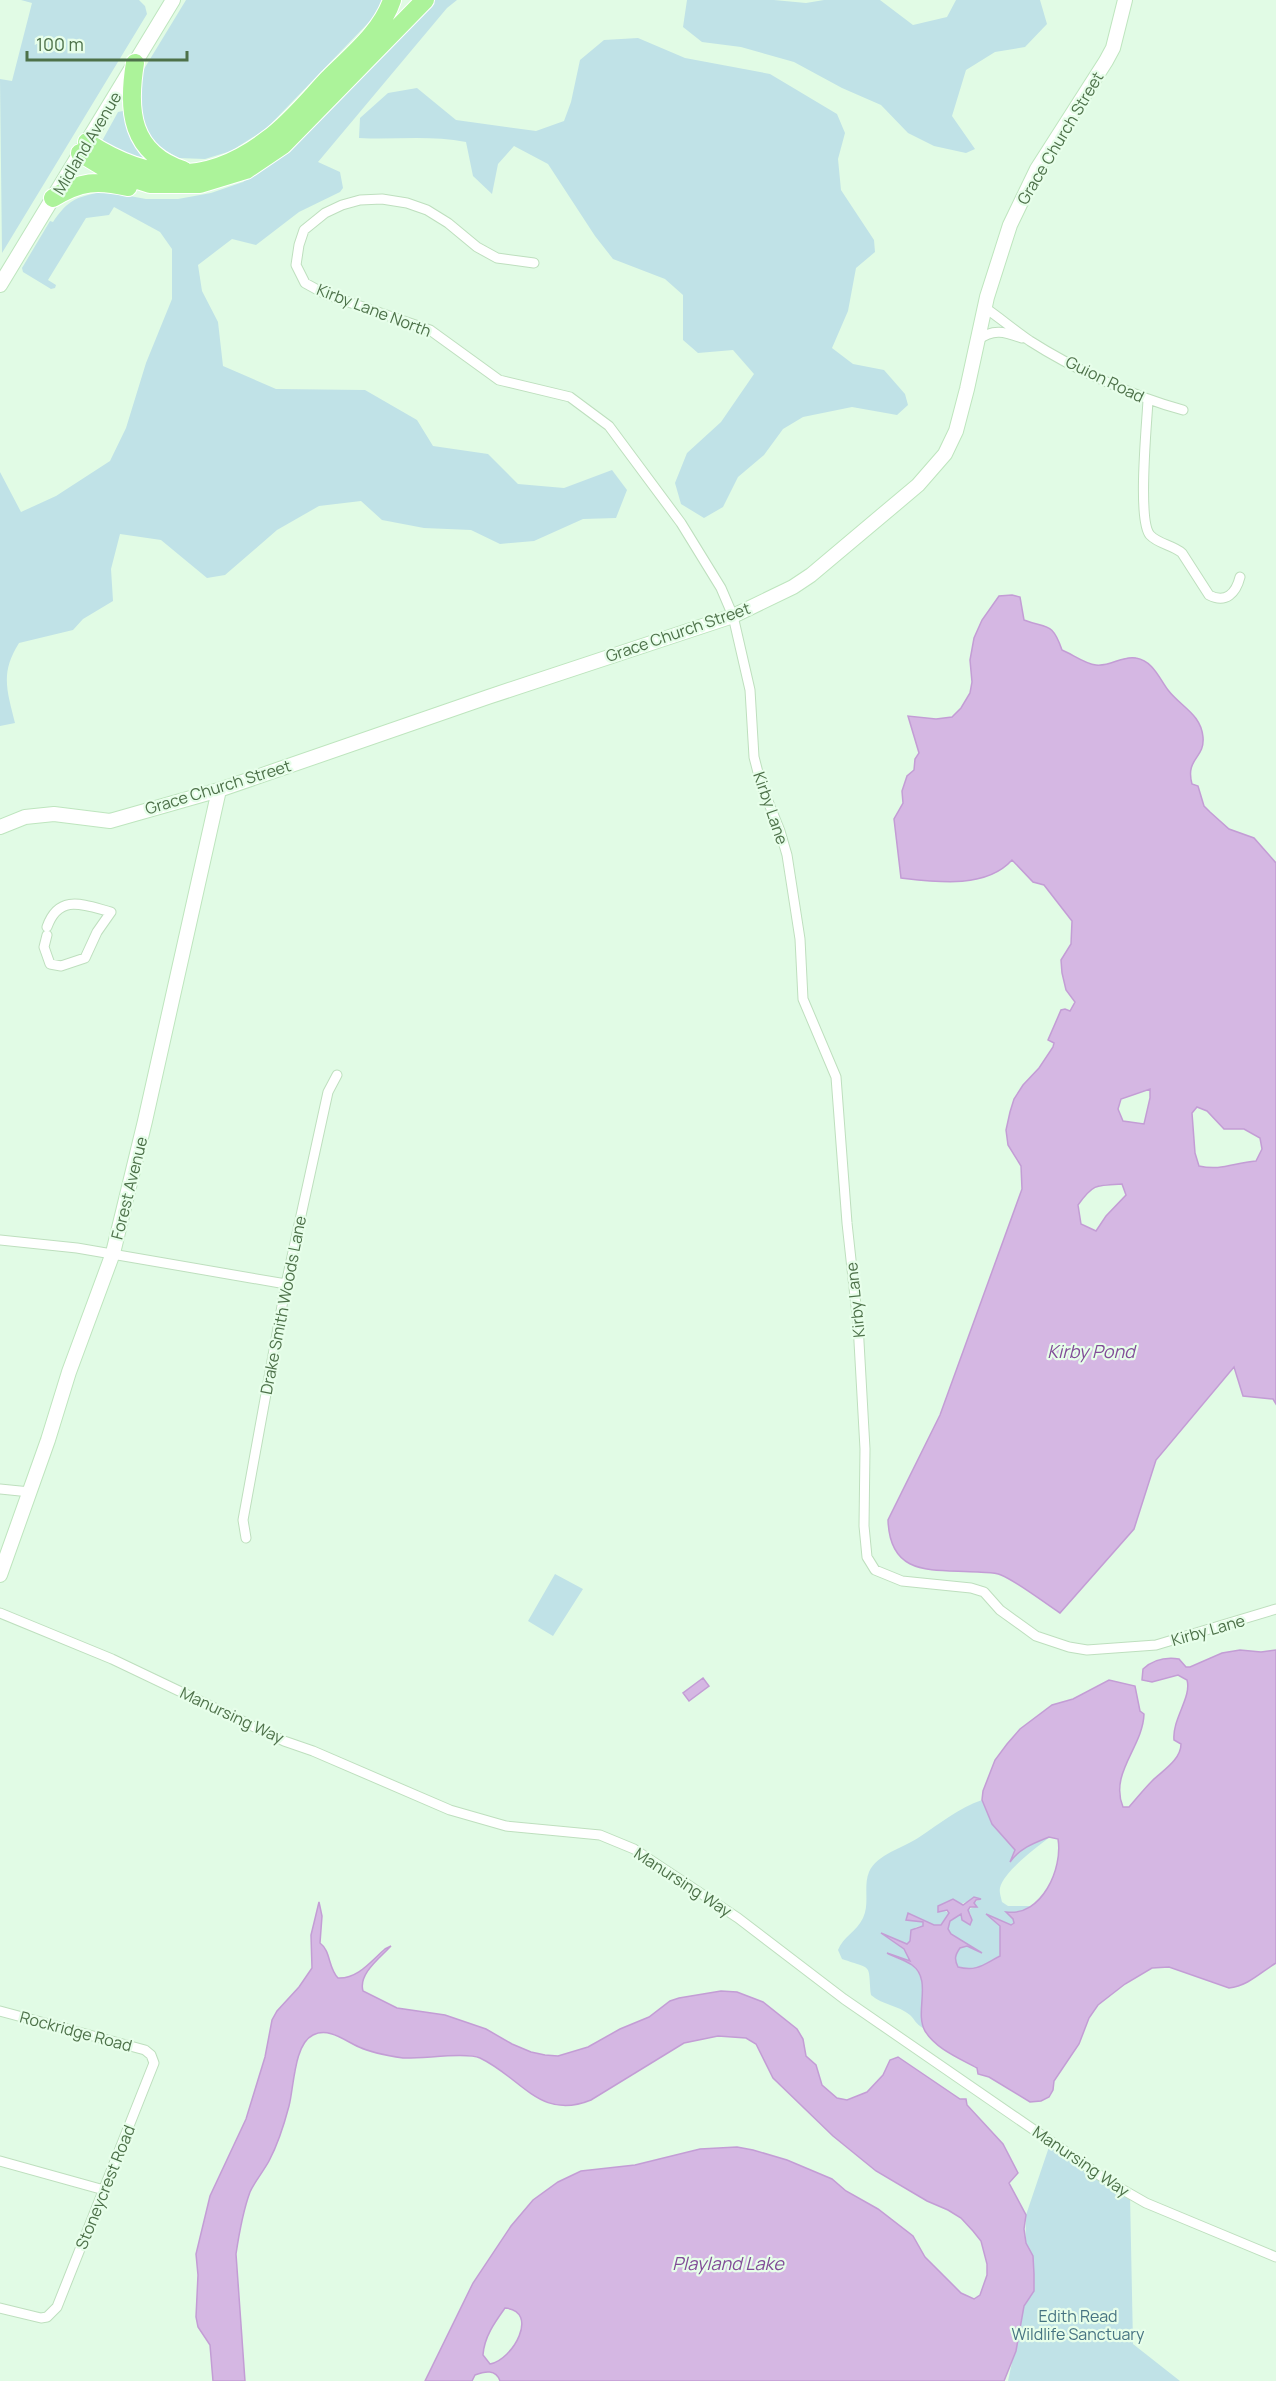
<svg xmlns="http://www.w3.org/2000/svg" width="1276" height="2381" viewBox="0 0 1276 2381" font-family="Manrope,sans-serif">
	<rect width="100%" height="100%" fill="#e1fbe5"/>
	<path fill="#c0e2e7" d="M21 0H139L145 6 147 14 2 253 0 79 12 81 32 3Z
		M186 0H383L372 19 266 129 231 151 205 159 178 158 152 142 141 123 137 95 144 69Z
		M435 0H457L447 8 318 162 340 172 343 188 340 192 299 212 256 245 232 239 198 265 202 291 218 322 223 366 276 389 365 390 417 420 433 446 488 454 518 484 564 488 612 470 627 490 616 518 583 519 534 541 500 544 471 530 424 528 382 520 361 501 319 506 277 530 225 575 207 578 161 540 120 534 111 569 113 601 83 619 73 630 19 643C0 673 7 690 15 723L0 726V472L21 512 56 496 110 461 126 428 146 363 172 299V249L160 232 114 207 109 215 86 218 48 280 56 285 55 288 51 289 23 272 22 268 50 221 53 222C66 203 73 198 96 193L97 190 146 199H178L211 193 243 182 278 159Z
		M687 0H774L806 3 824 0H880L913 25 947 17 956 0H1040L1047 24 1025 47 995 52 966 70 952 116 975 149 966 153 934 146 908 133 881 105 842 88 794 62 741 47 702 42 683 27Z
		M638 38 685 58 770 74 837 114 845 133 838 159 841 190 874 240 875 252 856 268 848 311 832 348 853 364 884 370 905 394 908 405 897 415 852 407 803 417 783 429 764 455 738 477 723 507 704 518 681 504 675 483 687 453 721 422 754 374 733 350 698 353 683 340V295L665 279 613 259 595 236 548 164 514 146 498 164 492 194 473 176 466 142C430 135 395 140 359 138L360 118 388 93 417 88 456 120 536 131 564 121 571 102 580 60 604 40Z
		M123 111 128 129 148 159 125 153 102 141 118 112Z
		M555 1574 583 1589 553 1636 528 1621Z
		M982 1800 992 1824 1015 1850 1012 1859C1021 1847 1035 1842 1050 1837 1036 1848 1004 1871 1000 1888 999 1892 1001 1897 1002 1902L1008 1906H1031L1022 1911 1007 1913 1013 1919 1014 1923 1010 1925 988 1915 1000 1926V1955L986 1966 974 1970 958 1967C954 1959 955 1955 960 1948L966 1946 978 1951 951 1934 948 1929 950 1921 961 1914 971 1915 968 1910 976 1906 973 1903 979 1900C966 1900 956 1907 943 1910L949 1913 941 1925H934L908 1913 906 1920 924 1922 923 1926 916 1927 910 1934V1941L907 1944 886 1936 904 1949 910 1962 891 1955C897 1959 907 1961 913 1966 930 1981 919 2009 923 2028 916 2024 915 2020 910 2015 898 2005 882 2005 871 1995 868 1963 874 1970 842 1959L838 1950C843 1937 857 1931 863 1918 870 1903 863 1887 869 1872 877 1854 903 1848 918 1838 939 1824 959 1808 982 1800Z
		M1051 2141 1130 2194 1133 2344 1180 2381H1008L1024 2306 1026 2215Z"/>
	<path fill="#d5b7e3" stroke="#c39dd5" stroke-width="1.5" fill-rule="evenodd" d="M1012 595 1020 597 1024 620C1047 629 1052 621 1062 650 1072 654 1085 664 1096 665 1110 667 1123 655 1136 658 1153 661 1159 678 1168 690 1181 707 1201 714 1203 737 1205 759 1185 758 1192 784L1198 786 1204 806 1210 812 1229 829 1254 838 1276 863V1404L1273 1399 1243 1396 1234 1367 1156 1460 1134 1529 1060 1613C1043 1602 1018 1582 1001 1575 994 1572 985 1573 978 1572 933 1569 890 1578 888 1520L940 1415 1022 1189 1021 1166 1008 1145 1006 1130 1010 1112 1014 1099 1023 1085 1039 1068 1053 1047 1054 1043 1048 1040 1061 1010 1065 1009 1070 1011 1075 1002 1066 990 1062 973 1061 960 1071 944 1072 921 1044 885 1033 882 1012 860C986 889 936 882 901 878L894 819 903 803 902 791 907 776 914 770 915 759 919 753 908 716 936 719 952 717 961 708 970 693 972 682 970 660 974 638 982 620 999 596ZM1150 1089V1098L1144 1124 1123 1121 1118 1109 1121 1099ZM1197 1107 1207 1111 1224 1129H1244L1260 1138 1262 1149 1256 1161C1233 1163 1221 1171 1199 1166L1195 1153 1192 1113ZM1122 1184 1126 1195 1106 1216 1096 1231 1081 1224 1078 1205C1093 1184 1096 1185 1122 1184Z
		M1240 1650 1261 1652 1276 1650V1963C1261 1972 1248 1986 1229 1988L1169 1967 1152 1968 1125 1984 1098 2005 1089 2018 1079 2044 1054 2081 1053 2090 1049 2097 1041 2101 1030 2102 989 2077 978 2074 977 2068C959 2058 936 2049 925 2031 914 2012 933 1980 912 1965 905 1960 894 1957 887 1953L910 1961 904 1949 881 1933 907 1944 910 1941 911 1930 923 1926V1922L906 1920 908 1913 934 1925H941L949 1913 947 1910 938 1912V1906L953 1899 963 1905 974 1897 981 1899 976 1900 974 1903 977 1907H970L968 1910 972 1920 970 1925 962 1920 961 1914 950 1921 948 1929 951 1934 982 1953 967 1946 960 1948C955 1955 954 1959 958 1967 977 1972 984 1964 1000 1956V1926L986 1914 1011 1925 1014 1923 1013 1919 1006 1912C1042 1917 1063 1868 1058 1839L1049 1837C1034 1843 1020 1848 1010 1862L1015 1850 992 1824 982 1800 983 1791 995 1760 1007 1744 1020 1729 1052 1705 1073 1699 1109 1680 1135 1686 1140 1711 1144 1714C1143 1747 1109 1773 1123 1807H1129C1137 1798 1144 1789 1152 1781 1162 1771 1181 1760 1181 1744L1174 1740C1172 1719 1192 1697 1187 1680L1178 1675 1152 1682 1142 1680 1143 1669C1153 1660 1166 1657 1179 1659L1186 1667H1190L1222 1653Z
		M703 1678 709 1686 689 1701 683 1693Z
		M319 1902 322 1916 320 1943C331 1951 328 1968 338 1978 358 1979 371 1961 385 1949L391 1946C380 1958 358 1974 363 1991L397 2008 445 2015 486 2029 512 2044 531 2052 545 2055 558 2056 588 2047 620 2029 649 2017 670 2001 679 1998 721 1991 737 1992 763 2002 797 2029 803 2039 806 2056 816 2065 822 2085 837 2098 847 2100 867 2092 883 2075 890 2060 898 2057 960 2099H966L967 2105 1003 2144 1018 2173 1009 2183 1026 2215 1024 2229 1026 2243 1033 2256 1034 2274V2291L1024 2306 1016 2351 1004 2381H500C496 2369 485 2371 475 2375L472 2381H425L473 2283 511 2226 533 2200 558 2182 581 2171 635 2165 700 2149 737 2147 753 2150 787 2160 832 2179 846 2191 878 2209 913 2236 925 2257 961 2293 974 2299 980 2295 987 2275V2264L981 2241 973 2231 961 2218 948 2210 927 2201 876 2171 833 2136 773 2078 756 2044 746 2038 718 2036 684 2043 591 2100C540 2121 522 2078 480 2058 466 2052 422 2059 403 2058 389 2056 372 2053 359 2047 345 2041 329 2027 313 2035 294 2044 294 2087 289 2106 284 2125 278 2144 269 2161 263 2172 255 2181 250 2192 243 2211 239 2234 236 2254L245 2381H213L210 2345 198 2327 196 2317 198 2275 196 2254 210 2196 246 2119 265 2057 272 2020 277 2011 299 1987 312 1968 311 1935ZM505 2308C540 2311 513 2360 490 2364L483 2355C484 2337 495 2322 505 2308Z"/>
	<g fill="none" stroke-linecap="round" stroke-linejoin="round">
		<defs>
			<path id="street" d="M534 263 497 258 477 247 448 223 427 210 407 203 382 199 360 200 342 205 325 213 304 230 299 245 296 265 305 283 325 294 430 330 499 380 570 397 609 426 681 523 721 588 733 616 750 690 754 757 761 784 780 831 787 855 800 939 803 999 836 1077 847 1223 858 1324 865 1449 864 1526 867 1557 875 1570 902 1581 971 1588 984 1592 1000 1610 1036 1636 1069 1647 1087 1650 1156 1645 1276 1609
				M984 307C1000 318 1014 330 1030 341 1072 368 1134 397 1183 410
				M978 340C993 328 1005 332 1022 338
				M1148 400C1147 423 1137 520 1150 535 1158 544 1173 545 1182 553L1209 595C1226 604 1236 593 1240 577
				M47 927C59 893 84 905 111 912L97 932 85 958 61 966 50 964 44 947 47 935
				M0 1240 77 1248 286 1284
				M0 1489 30 1492
				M246 1538 243 1520 286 1284 328 1092 337 1075
				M0 1613 112 1659 284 1741 313 1751 450 1810 506 1826 600 1835 634 1849 738 1918 844 1999 1111 2183 1146 2203 1276 2257
				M0 2011 145 2050 151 2055 154 2063 57 2307 47 2317 41 2318 0 2308
				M0 2161 104 2190"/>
			<path id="secondary" d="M0 285 173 0
				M0 827 25 817 54 814 110 821 219 790 488 697 733 616 793 587 811 575 918 485 945 454 956 431 967 389 987 297 1010 225 1037 169 1106 61 1113 48 1125 0
				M0 1575 48 1440 69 1372 113 1253 145 1121 219 790"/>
			<path id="highway" d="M135 63C127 111 131 153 183 170
				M87 142C150 183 207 186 268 139 291 122 310 98 329 78 352 55 382 31 392 0
				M80 153 110 171 150 184H200L246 170 283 145 425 0
				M53 198C80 181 98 180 128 187"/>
		</defs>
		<use href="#street" stroke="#bedfbe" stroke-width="11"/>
		<use href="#secondary" stroke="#bee5be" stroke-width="16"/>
		<use href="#highway" stroke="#fff" stroke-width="20"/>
		<use href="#street" stroke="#fff" stroke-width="9"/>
		<use href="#secondary" stroke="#fff" stroke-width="14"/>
		<use href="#highway" stroke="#acf39a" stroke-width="18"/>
	</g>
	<g text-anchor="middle" stroke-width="4.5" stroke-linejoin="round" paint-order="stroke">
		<g font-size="16" fill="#4d7149" stroke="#e7feea">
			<text transform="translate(1060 138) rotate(-59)" y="6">Grace Church Street</text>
			<text transform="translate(87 143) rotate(-59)" y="6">Midland Avenue</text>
			<text transform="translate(374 310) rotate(21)" y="6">Kirby Lane North</text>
			<text transform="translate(1105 379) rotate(26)" y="6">Guion Road</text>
			<text transform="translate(678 632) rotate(-19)" y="6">Grace Church Street</text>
			<text transform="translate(218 787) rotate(-17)" y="6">Grace Church Street</text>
			<text transform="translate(771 808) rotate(71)" y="6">Kirby Lane</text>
			<text transform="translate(129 1188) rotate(-76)" y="6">Forest Avenue</text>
			<text transform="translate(855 1300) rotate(-96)" y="6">Kirby Lane</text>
			<text transform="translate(283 1305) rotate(-79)" y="6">Drake Smith Woods Lane</text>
			<text transform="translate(1208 1630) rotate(-16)" y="6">Kirby Lane</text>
			<text transform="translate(232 1715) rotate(25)" y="6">Manursing Way</text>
			<text transform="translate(683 1882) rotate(33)" y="6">Manursing Way</text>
			<text transform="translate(76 2031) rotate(15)" y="6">Rockridge Road</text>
			<text transform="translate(1081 2161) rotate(34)" y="6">Manursing Way</text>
			<text transform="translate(105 2187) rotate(-68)" y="6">Stoneycrest Road</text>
		</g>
		<g font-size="16" fill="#477482" stroke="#e7feea">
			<text x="1078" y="2322">Edith Read<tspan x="1078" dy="18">Wildlife Sanctuary</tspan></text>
		</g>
		<g font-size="18" font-style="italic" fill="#824d98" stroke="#e7feea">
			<text x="1091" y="1358">Kirby Pond</text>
			<text x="728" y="2270">Playland Lake</text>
		</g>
	</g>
	<path d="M27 51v9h160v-9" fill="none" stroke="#4d7149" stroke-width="3"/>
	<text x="36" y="51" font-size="18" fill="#4d7149" stroke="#e7feea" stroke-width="4.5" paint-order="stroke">100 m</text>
</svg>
